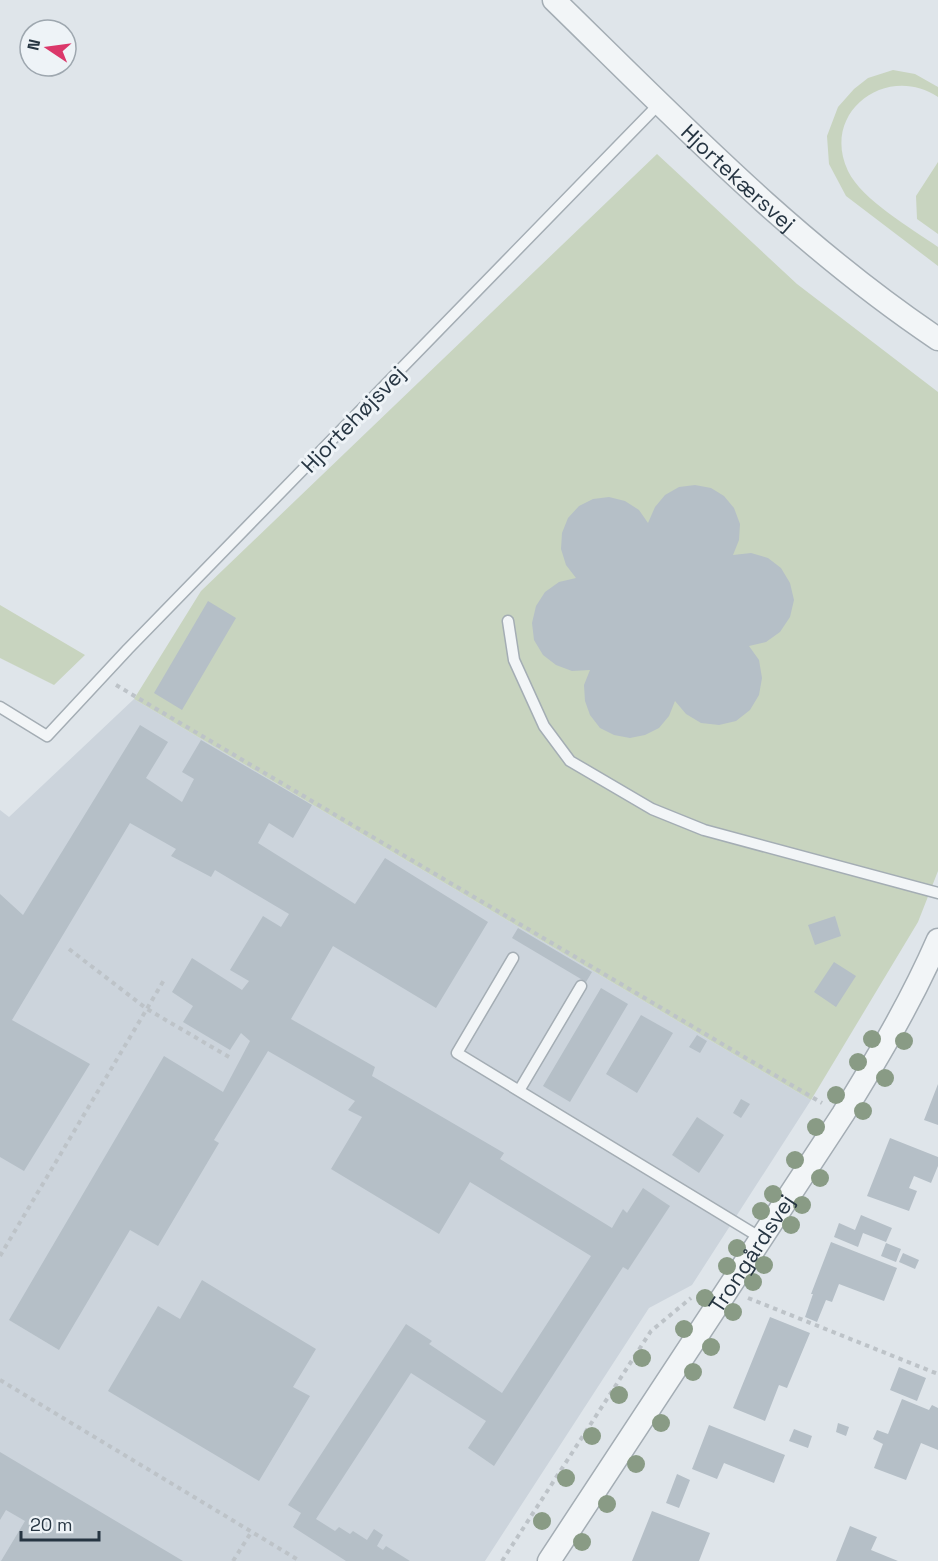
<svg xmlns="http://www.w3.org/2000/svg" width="938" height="1561" viewBox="0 0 938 1561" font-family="'Space Grotesk',sans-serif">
	<rect width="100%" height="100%" fill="#dfe5ea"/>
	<path fill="#ccd4dc" d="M134 699 811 1100 692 1285 649 1308 485 1561H0V810L9 817Z"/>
	<path fill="#c8d4bf" d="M893 70 915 74 938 87V97C887 63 820 112 848 171 862 200 911 228 938 247V266L846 196 829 164 827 136 838 107 854 89 868 78Z
		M657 154 797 284 938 392V871L918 922 811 1100 134 699 201 591Z
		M938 162V234L917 219 916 196Z
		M0 605 85 655 54 685 0 658Z"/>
	<path fill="#b5bfc7" d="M695 485 711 488 724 496 734 508 740 524 739 540 733 555 751 553 768 558 781 568 790 583 794 600 790 617 780 632 766 642 749 646 759 660 762 678 759 695 750 710 736 721 719 725 701 723 686 714 675 701 669 716 659 728 645 735 630 738 614 735 600 728 590 715 585 701 584 685 590 670 572 671 556 665 543 655 534 640 532 623 536 606 545 592 559 582 576 578 566 565 561 549 562 533 568 518 579 506 593 499 609 497 625 501 639 510 648 523 655 507 665 495 679 487Z
		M208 601 236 618 182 710 154 693Z
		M140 725 168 742 146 778 182 802 194 779 182 772 201 740 312 805 293 838 269 823 258 843 355 904 385 858 488 922 436 1008 333 946 291 1019 375 1067 372 1076 504 1153 500 1159 612 1228 623 1209 627 1213 643 1188 670 1206 628 1270 623 1267 494 1466 468 1448 486 1421 411 1373 316 1519 335 1531 339 1527 350 1534 353 1531 367 1540 374 1529 383 1535 377 1546 383 1550 386 1546 410 1561H346L293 1527 301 1513 288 1505 406 1324 432 1341 429 1344 502 1393 591 1256 470 1182 439 1234 331 1169 362 1117 348 1110 355 1101 268 1051 214 1140 219 1143 158 1246 130 1230 59 1350 9 1320 164 1056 223 1092 250 1041 241 1033 230 1050 183 1022 193 1006 172 992 192 958 242 990 249 981 230 970 263 916 281 927 289 914 215 870 211 877 171 856 176 849 130 823 12 1020 90 1064 24 1171 0 1157V894L23 915Z
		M835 916 841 936 815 945 808 925Z
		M518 928 592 972 586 982 512 938Z
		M834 962 856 976 836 1007 814 992Z
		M601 988 628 1004 570 1102 543 1086Z
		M641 1015 673 1033 637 1093 606 1074Z
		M697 1035 707 1041 700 1053 689 1047Z
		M938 1084V1125L924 1120Z
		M741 1099 750 1104 741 1118 733 1113Z
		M697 1117 724 1135 699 1173 672 1155Z
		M890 1138 938 1157V1166L931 1183 914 1176 909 1188 917 1191 909 1211 867 1196Z
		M861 1215 892 1228 886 1242 863 1233 858 1247 834 1237 839 1223 855 1230Z
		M831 1242 897 1268 884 1301 839 1284 832 1302 826 1300 817 1322 805 1317 813 1294H811Z
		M886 1243 901 1249 896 1262 881 1256Z
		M903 1253 919 1260 915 1269 899 1262Z
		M202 1280 316 1349 293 1387 310 1396 259 1481 108 1391 158 1306 180 1319Z
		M770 1317 810 1333 787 1388 779 1385 765 1421 733 1408Z
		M899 1367 926 1378 917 1401 890 1390Z
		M902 1399 929 1410 932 1405 938 1408V1450L921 1443 906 1480 874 1468 883 1444 873 1439 877 1430 888 1434Z
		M838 1423 849 1427 846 1436 836 1432Z
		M709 1425 785 1455 774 1483 724 1463 717 1479 692 1469Z
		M794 1429 812 1436 808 1448 789 1441Z
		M0 1452 183 1561H1L25 1521 6 1510 0 1520Z
		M677 1474 690 1480 679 1508 666 1503Z
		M652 1511 710 1533 699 1561H632Z
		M850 1526 877 1537 871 1550 898 1561H836Z"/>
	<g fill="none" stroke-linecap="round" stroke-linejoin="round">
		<defs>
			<path id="service" d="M508 621 514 660 544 726 570 761 652 809 704 830 938 893
				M0 707 47 736 128 649 660 103
				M513 958 457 1053 761 1238
				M520 1089 581 986"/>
			<g id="minor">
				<path id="s1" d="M554 0C676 119 796 244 938 339"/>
				<path id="s2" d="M549 1561 843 1114C878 1057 911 1002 938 940"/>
			</g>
		</defs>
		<use href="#service" stroke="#a4adb4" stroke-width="13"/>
		<use href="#minor" stroke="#a4adb4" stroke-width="25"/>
		<path stroke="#bdc3c8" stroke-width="4" stroke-dasharray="4.5 4.5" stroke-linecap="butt" d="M116 685 822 1103
			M69 949 147 1009 229 1057
			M0 1256 164 980
			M748 1298 938 1374
			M0 1380 300 1561
			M233 1561 252 1531
			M502 1561 651 1331 691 1298"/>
		<use href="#service" stroke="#f2f5f7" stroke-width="10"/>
		<use href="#minor" stroke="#f2f5f7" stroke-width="22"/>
	</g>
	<g fill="#899b85">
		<circle cx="872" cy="1039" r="9"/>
		<circle cx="904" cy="1041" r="9"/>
		<circle cx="858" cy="1062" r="9"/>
		<circle cx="885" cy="1078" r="9"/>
		<circle cx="836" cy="1095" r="9"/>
		<circle cx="863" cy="1111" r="9"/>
		<circle cx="816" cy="1127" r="9"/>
		<circle cx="795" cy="1160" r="9"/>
		<circle cx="820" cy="1178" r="9"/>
		<circle cx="773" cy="1194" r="9"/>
		<circle cx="802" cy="1205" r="9"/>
		<circle cx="761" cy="1211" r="9"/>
		<circle cx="791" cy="1225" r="9"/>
		<circle cx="737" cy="1248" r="9"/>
		<circle cx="764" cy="1265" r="9"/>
		<circle cx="727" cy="1266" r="9"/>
		<circle cx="753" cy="1282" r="9"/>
		<circle cx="705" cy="1298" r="9"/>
		<circle cx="733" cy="1312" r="9"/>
		<circle cx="684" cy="1329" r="9"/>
		<circle cx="711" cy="1347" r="9"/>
		<circle cx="642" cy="1358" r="9"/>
		<circle cx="693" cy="1372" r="9"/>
		<circle cx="619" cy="1395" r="9"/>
		<circle cx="661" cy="1423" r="9"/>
		<circle cx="592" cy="1436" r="9"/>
		<circle cx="636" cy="1464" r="9"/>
		<circle cx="566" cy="1478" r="9"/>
		<circle cx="607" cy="1504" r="9"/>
		<circle cx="542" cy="1521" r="9"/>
		<circle cx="582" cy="1542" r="9"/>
	</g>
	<g text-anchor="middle" stroke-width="6" stroke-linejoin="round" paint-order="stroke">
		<g font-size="22" fill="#263542" stroke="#eef3f7">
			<text dy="8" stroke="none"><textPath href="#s1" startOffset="256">Hjortekærsvej</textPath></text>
			<text transform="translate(353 419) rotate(-46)" y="8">Hjortehøjsvej</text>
			<text dy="8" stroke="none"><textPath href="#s2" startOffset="368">Trongårdsvej</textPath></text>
		</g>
	</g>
	<g transform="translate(48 48) rotate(283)"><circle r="28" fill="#eef3f7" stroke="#9ea7af" stroke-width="1.5"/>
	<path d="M0-4.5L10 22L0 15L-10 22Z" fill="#db376a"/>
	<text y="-9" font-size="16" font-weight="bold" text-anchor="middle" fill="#263542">N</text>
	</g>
	<path d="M21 1531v9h78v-9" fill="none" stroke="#263542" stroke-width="3"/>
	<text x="30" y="1531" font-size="18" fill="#263542" stroke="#eef3f7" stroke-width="4.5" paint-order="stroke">20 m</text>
</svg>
